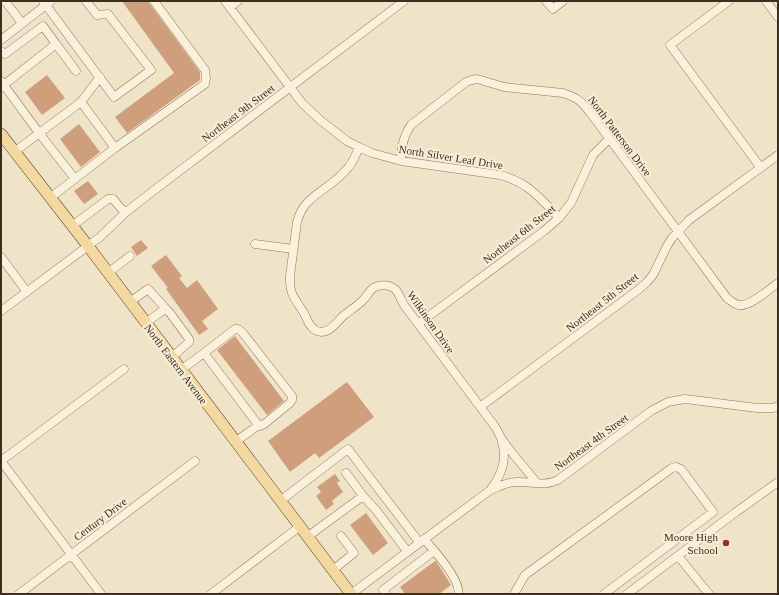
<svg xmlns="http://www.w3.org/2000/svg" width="779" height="595" viewBox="0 0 779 595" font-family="Georgia,serif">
	<rect width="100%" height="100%" fill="#f0e4c8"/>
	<path fill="#cf9f7d" d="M122 1H148L150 4 200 72V80L127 133 115 117 174 73Z
		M47 75 65 98 42 115 25 92Z
		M79 124 100 152 81 167 60 139Z
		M88 181 98 194 84 204 74 191Z
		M141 240 148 248 137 256 131 247Z
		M166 255 182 276 179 278 187 288 197 280 218 309 202 321 208 329 199 335 166 289 168 288 151 266Z
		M235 336 284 401 267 415 217 350Z
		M347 382 374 417 319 458 315 453 290 472 268 441Z
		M335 474 340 481 337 483 343 492 332 501 334 504 326 510 316 496 321 492 317 487Z
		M366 513 388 543 373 555 350 525Z
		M435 561H436L441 569 443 572 451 585 439 594H405L400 587Z"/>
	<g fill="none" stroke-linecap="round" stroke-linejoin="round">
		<defs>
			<path id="minor" d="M5 1 22 23
				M43 1 114 97 151 70 108 14 97 15 86 1
				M225 1 302 103 320 120 347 141 359 147 372 153 401 161 500 175C528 182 540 198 559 218
				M546 1 553 9 563 1
				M729 1 670 45 761 168
				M766 1 778 17
				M230 7 238 1
				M1 40 51 1
				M1 51 5 54 43 26 56 44
				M1 81 39 133 75 179
				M1 87 56 44 76 71
				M81 102 100 77
				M359 147C356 155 353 163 347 169 336 183 319 190 307 203 302 208 299 215 297 222L290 276C289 296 296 299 305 315 307 320 310 327 315 330 327 337 336 323 343 316 349 311 356 307 362 301 366 298 368 293 372 289 378 284 389 284 395 289 399 293 401 300 404 305L496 428 501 438 509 449 537 483
				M115 148 205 84 206 78 205 70 154 1
				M14 152 81 102 115 148 50 198
				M401 161C401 148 403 136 411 125L466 82 472 80 477 79 484 81 504 87 563 93C579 98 582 102 592 115L727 298C731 301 735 305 739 305 750 307 769 289 778 283
				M72 226 108 199H113L125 213
				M255 244 293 249
				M1 257 27 292
				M108 273 130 256
				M130 302 148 289 167 310
				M1 311 100 237 125 213 157 188 404 1
				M146 323 162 311 167 310 170 313 189 339V342L172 357
				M418 324 544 231 559 218 571 203 593 155 609 139
				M204 353 259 426
				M181 370 204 353 235 329H238L242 332 292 396V400L290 403 263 425 256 427 235 442
				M480 407 638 290 647 282 653 275 667 246 672 238 689 220 778 155
				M1 461 101 594
				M1 461 124 369
				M346 473 363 496
				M491 489C502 474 507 460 502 442
				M280 501 348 449 419 542
				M307 537 363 496 376 510 407 551
				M424 539C433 549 462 581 458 594
				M678 556 709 594
				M333 570 354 553 341 536
				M19 594 195 461
				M211 594 299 527
				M351 594 489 491C498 487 506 482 516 482 532 481 543 487 558 480L651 411 668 402 685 399 757 408H773L778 406
				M386 594 383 590 434 551
				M514 594 525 575 672 468 676 467 681 469 713 512 604 594
				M627 594 736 512 778 482"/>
			<path id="major" d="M1 134 88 246 351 594"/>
		</defs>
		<use href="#minor" stroke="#8d765c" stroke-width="9"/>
		<use href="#major" stroke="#5b4430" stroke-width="12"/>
		<use href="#minor" stroke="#faf1dc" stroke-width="8"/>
		<use href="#major" stroke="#f3d9a0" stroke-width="11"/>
	</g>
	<circle fill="#9e2a2b" stroke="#f7eed8" stroke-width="1.5" cx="726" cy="543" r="4"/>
	<g text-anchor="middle" stroke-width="4" stroke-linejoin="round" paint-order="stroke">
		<g font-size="11" fill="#3d2e20" stroke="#f7eed8">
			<text transform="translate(238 113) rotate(-37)" y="4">Northeast 9th Street</text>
			<text transform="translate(620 136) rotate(53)" y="4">North Patterson Drive</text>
			<text transform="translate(451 157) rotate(9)" y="4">North Silver Leaf Drive</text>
			<text transform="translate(519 234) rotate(-38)" y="4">Northeast 6th Street</text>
			<text transform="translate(602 302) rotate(-38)" y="4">Northeast 5th Street</text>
			<text transform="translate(431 322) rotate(55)" y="4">Wilkinson Drive</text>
			<text transform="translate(176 364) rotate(53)" y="4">North Eastern Avenue</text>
			<text transform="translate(591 442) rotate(-36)" y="4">Northeast 4th Street</text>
			<text transform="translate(100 519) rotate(-37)" y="4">Century Drive</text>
		</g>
		<g font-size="11" fill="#3d2e20" stroke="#f7eed8" text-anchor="end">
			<text x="718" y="541">Moore High<tspan x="718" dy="13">School</tspan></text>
		</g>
	</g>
	<rect width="779" height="595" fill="none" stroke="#3d2e20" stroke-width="4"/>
</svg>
